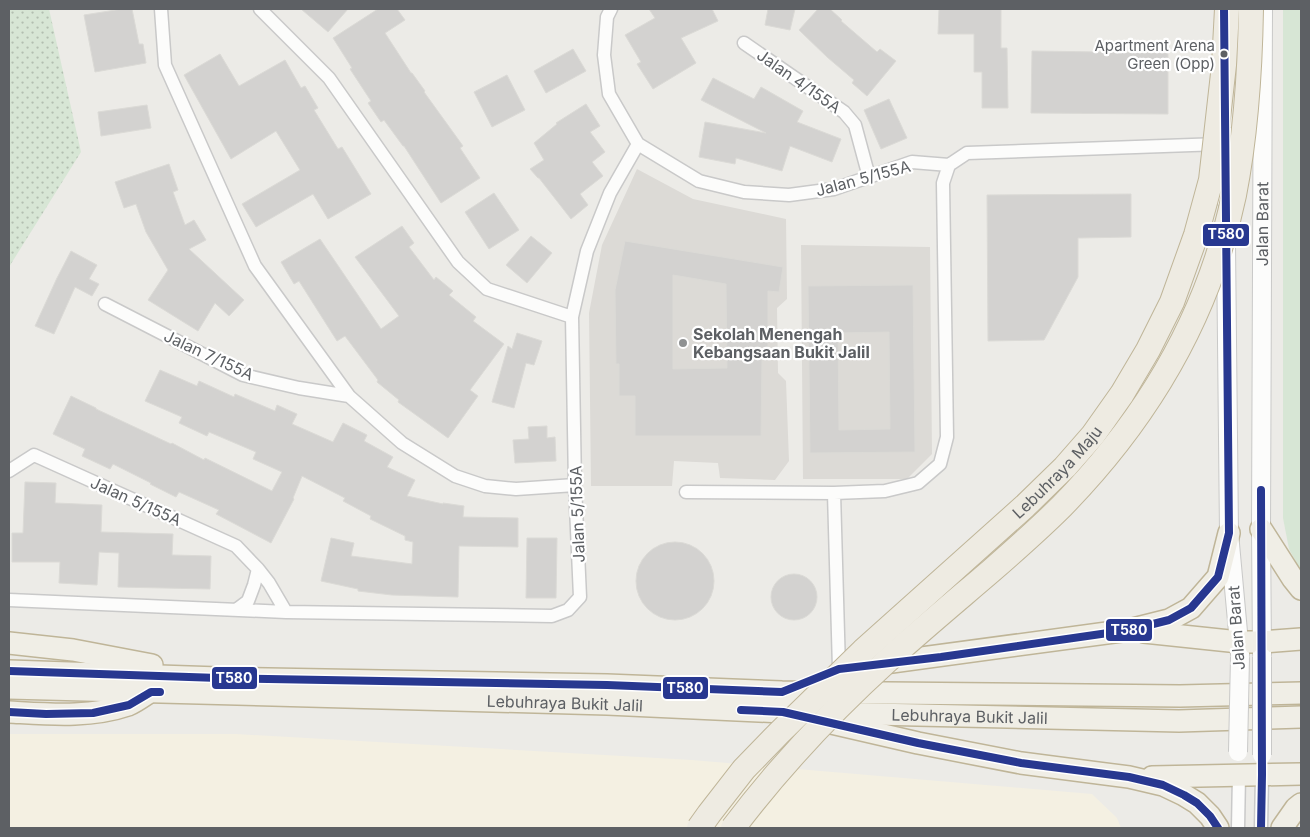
<svg xmlns="http://www.w3.org/2000/svg" width="1310" height="837" viewBox="0 0 1310 837" font-family="Inter,sans-serif">
	<defs>
		<pattern id="grass-dots" width="8" height="8" patternUnits="userSpaceOnUse" patternTransform="scale(1.25)"><rect width="8" height="8" fill="#d7e6d5"/><path d="M2 2h.1M6 6h.1" fill="none" stroke="#b2beb0" stroke-width="1.8" stroke-linecap="round"/></pattern>
	</defs>
	<rect width="100%" height="100%" fill="#ecebe7"/>
	<path fill="#f4f0e2" d="M9 734H236L692 760 1092 794 1117 818 1121 828H9Z"/>
	<path fill="#dcdad6" d="M637 169 693 199 786 219 787 299 777 308 778 373 786 381 789 461 775 480 720 478 718 463 674 461 672 486H591L589 313 602 245Z
		M801 245 930 247 932 454 907 479H803Z"/>
	<path fill="url(#grass-dots)" d="M9 9H49L81 152 9 267Z"/>
	<path fill="#d7e6d5" d="M1283 9H1301V571L1289 549 1283 518Z"/>
	<path fill="#d3d2d0" stroke="#dbdad6" fill-rule="evenodd" d="M122 9H132L139 44H143L146 63 95 72 84 15Z
		M301 9H348L328 32Z
		M378 9H397L405 20 385 33 411 73H412L425 91 424 92 463 146 460 148 480 178 441 203 404 146H403L384 120 381 122 368 103 371 101 350 69 352 68 333 38Z
		M649 9H712L718 21 681 38 696 63 653 89 637 64 641 62 625 35 655 18Z
		M768 9H795L790 30 765 25Z
		M818 9H830L842 20 841 21 877 52 880 49 896 61 867 96 852 83 854 80 827 57 799 30Z
		M939 9H1001V48H1007L1008 108H982V72H974V34H938Z
		M573 49 586 71 546 93 534 71Z
		M1032 51 1168 53V114L1031 113Z
		M220 54 239 86 285 60 301 88 305 86 318 108 314 110 338 149 342 147 371 194 328 219 313 194 256 227 242 204 300 170 276 131 231 159 184 75Z
		M507 75 525 110 492 127 474 92Z
		M713 78 754 99 761 87 803 111 797 122 841 139 832 162 790 146 782 171 736 158 735 164 699 157 705 122 766 133 701 100Z
		M889 99 907 138 881 149 864 110Z
		M586 104 600 126 590 132 605 152 592 162 603 176 580 194 588 205 571 219 539 178H538L530 169 544 160 534 143 557 124 556 123Z
		M147 105 151 128 101 136 98 112Z
		M169 164 178 190 173 192 185 225 194 220 206 240 189 249 244 300 229 316 215 303 198 331 148 300 168 270 146 232 136 204 124 208 115 182Z
		M494 193 519 230 489 249 465 212Z
		M1131 194V237L1078 238V277L1044 340 988 341 987 195Z
		M402 226 414 243 409 247 434 280 436 277 453 291 449 295 476 317 473 321 504 344 470 390 478 396 448 438 398 402 399 400 377 382 378 380 345 336 337 341 299 281 294 284 281 262 320 239 381 329 399 316 355 257Z
		M531 236 552 253 527 283 506 265Z
		M625 241 783 267 779 292 768 291V357H762L761 436H635V396H619V364H616L615 290ZM673 275 726 284 727 368 673 369Z
		M71 251 97 265 89 279 99 284 92 296 75 287 54 334 35 326 57 278Z
		M913 285 915 452 810 453 808 286ZM889 332 890 429 839 430 838 333Z
		M517 333 542 341 534 365 526 363 514 408 492 402 508 346 512 349Z
		M160 370 197 386 199 381 234 397 235 394 275 411 277 405 297 414 292 424 333 442 343 423 367 435 364 441 393 457 387 467 415 480 407 496 443 504V503L464 506 463 517 518 518V547L459 546 458 597 392 595 358 591V589L321 581 331 538 354 543 351 556 412 564 413 542 405 540V536L370 519 371 516 343 501 345 498 302 476 293 498 294 499 271 543 216 514 219 510 179 492 176 497 150 484 151 483 113 464 110 469 82 456 85 449 53 434 71 396 96 408V409L171 444 172 443 204 460 205 458 272 491 282 472 253 459 256 452 209 432 207 436 179 423 182 417 145 401Z
		M547 426V438L555 437 556 461 515 463 513 440 529 439 528 427Z
		M25 482 56 483 55 503 102 505 101 532 173 534 172 555 211 556 210 589 118 587 119 553 99 552 97 585 59 583 60 562H12V533H23Z
		M527 538H557L556 598H526Z
		M636 581a39 39 0 1 1 78 0a39 39 0 1 1-78 0Z
		M771 597a23 23 0 1 1 46 0a23 23 0 1 1-46 0Z"/>
	<g fill="none" stroke-linecap="round" stroke-linejoin="round">
		<defs>
			<path id="minor" d="M161 9 165 65 255 266 349 396 402 443 455 476 485 486 516 489 575 485
				M260 9 329 78 458 262 487 289 572 317
				M611 9 607 17 604 55 609 94 638 144 699 181 744 192 789 195 834 189 912 162 949 165
				M744 43 844 112 855 125 869 177
				M105 304 243 375 299 388 349 396
				M9 471 34 455 236 546 258 569 269 583 286 612
				M686 492 834 493 885 491 918 483 940 464 947 437 943 183 949 165 967 153 1220 144
				M834 493 839 669
				M9 600 286 612 552 616 568 610 580 597 575 485 572 317 587 251 610 193 638 144
				M236 610 248 601 254 585 258 569
				M1238 828 1239 775
				M1261 828 1262 775"/>
			<g id="secondary">
				<path d="M1225 135V199"/>
				<path d="M1226 245 1229 533 1240 654"/>
				<path id="s1" d="M1262 654 1261 529 1263 9"/>
			</g>
			<g id="trunk">
				<path d="M1261 529 1293 579 1301 589"/>
				<path d="M1144 632 1239 642H1262L1301 639"/>
				<path d="M9 643 73 650 152 665"/>
				<path d="M877 664 1129 630 1169 620 1191 608 1218 577 1229 533"/>
				<path d="M9 671 219 678 607 685 782 692 1180 696 1301 693"/>
				<path id="s2" d="M9 688 607 704 783 712 1179 721 1301 717"/>
				<path d="M9 712C48 714 90 718 128 705 135 702 142 697 148 693"/>
				<path d="M827 722 918 743 1021 763 1129 777 1163 785 1184 795 1197 803 1210 816 1218 828"/>
				<path d="M1152 777 1301 774"/>
				<path d="M1282 828 1296 808 1301 804"/>
			</g>
		</defs>
		<use href="#minor" stroke="#c9c9c9" stroke-width="15"/>
		<use href="#secondary" stroke="#c9c9c8" stroke-width="20"/>
		<use href="#trunk" stroke="#bfb598" stroke-width="24"/>
		<use href="#minor" stroke="#fcfcfb" stroke-width="12"/>
		<use href="#secondary" stroke="#fcfcfb" stroke-width="18"/>
		<use href="#trunk" stroke="#f0eee6" stroke-width="21"/>
		<defs>
			<path id="secondary-bridge" d="M1238 752 1240 657
				M1262 755V657"/>
			<g id="motorway-bridge">
				<path id="s3" d="M699 828 709 814 744 769 779 733 863 651 1025 506 1065 467 1093 435 1122 394 1148 350 1172 302 1196 235 1211 180 1224 65 1227 9"/>
				<path d="M733 828C779 767 831 712 887 661 921 630 956 601 991 571 1015 550 1039 529 1062 506 1147 419 1209 315 1234 195 1246 134 1250 71 1251 9"/>
			</g>
		</defs>
		<use href="#secondary-bridge" stroke="#c9c9c8" stroke-width="20" stroke-linecap="butt"/>
		<use href="#motorway-bridge" stroke="#bfb598" stroke-width="26" stroke-linecap="butt"/>
		<use href="#secondary-bridge" stroke="#fcfcfb" stroke-width="18"/>
		<use href="#motorway-bridge" stroke="#eeebe2" stroke-width="24"/>
		<defs>
			<path id="bus-1" d="M1261 490 1262 775 1261 828
				M9 671 219 678 607 685 782 692 839 669 941 657 1129 630 1169 620 1191 608 1218 577 1229 533 1224 9
				M741 710 783 712 918 743 1021 763 1129 777 1163 785 1184 795 1197 803 1210 816 1218 828
				M9 712 46 714 93 713 129 705 151 692H160"/>
		</defs>
		<use href="#bus-1" stroke="#fff" stroke-width="11"/>
		<use href="#bus-1" stroke="#283890" stroke-width="8"/>
	</g>
	<circle fill="#5d6064" stroke="#fff" stroke-width="2" cx="1224" cy="54" r="4.5"/>
	<circle fill="#8f9192" stroke="#fff" stroke-width="2" cx="683" cy="343" r="5"/>
	<g text-anchor="middle" stroke-width="4.5" stroke-linejoin="round" paint-order="stroke">
		<g font-size="15" fill="#5d6064" stroke="#fff" text-anchor="end">
			<text x="1215" y="51">Apartment Arena<tspan x="1215" dy="18">Green (Opp)</tspan></text>
		</g>
		<g font-size="16" fill="#5d6064" stroke="#fff">
			<text transform="translate(799 81) rotate(35)" y="6">Jalan 4/155A</text>
			<text transform="translate(863 178) rotate(-15)" y="6">Jalan 5/155A</text>
			<text dy="6" stroke="none"><textPath href="#s1" startOffset="430">Jalan Barat</textPath></text>
			<text transform="translate(209 355) rotate(25)" y="6">Jalan 7/155A</text>
			<text dy="6" stroke="none"><textPath href="#s3" startOffset="506">Lebuhraya Maju</textPath></text>
			<text transform="translate(136 501) rotate(24)" y="6">Jalan 5/155A</text>
			<text transform="translate(577 514) rotate(-92)" y="6">Jalan 5/155A</text>
			<text transform="translate(1236 628) rotate(-94)" y="6">Jalan Barat</text>
			<text dy="6" stroke="none"><textPath href="#s2" startOffset="556">Lebuhraya Bukit Jalil</textPath></text>
			<text dy="6" stroke="none"><textPath href="#s2" startOffset="961">Lebuhraya Bukit Jalil</textPath></text>
		</g>
		<g font-size="16" font-weight="bold" fill="#5d6064" stroke="#fff" text-anchor="start">
			<text x="693" y="340">Sekolah Menengah<tspan x="693" dy="18">Kebangsaan Bukit Jalil</tspan></text>
		</g>
	</g>
	<g stroke="#fff" stroke-width="2">
		<rect x="1202" y="223" width="48" height="24" rx="5" fill="#283890"/>
		<rect x="1105" y="618" width="48" height="24" rx="5" fill="#283890"/>
		<rect x="211" y="666" width="47" height="24" rx="5" fill="#283890"/>
		<rect x="662" y="676" width="47" height="24" rx="5" fill="#283890"/>
	</g>
	<g font-size="14" text-anchor="middle" font-weight="bold" fill="#fff">
		<text x="1226" y="239">T580</text>
		<text x="1129" y="635">T580</text>
		<text x="234" y="683">T580</text>
		<text x="685" y="693">T580</text>
	</g>
	<rect width="1310" height="837" fill="none" stroke="#5d6064" stroke-width="20"/>
</svg>
